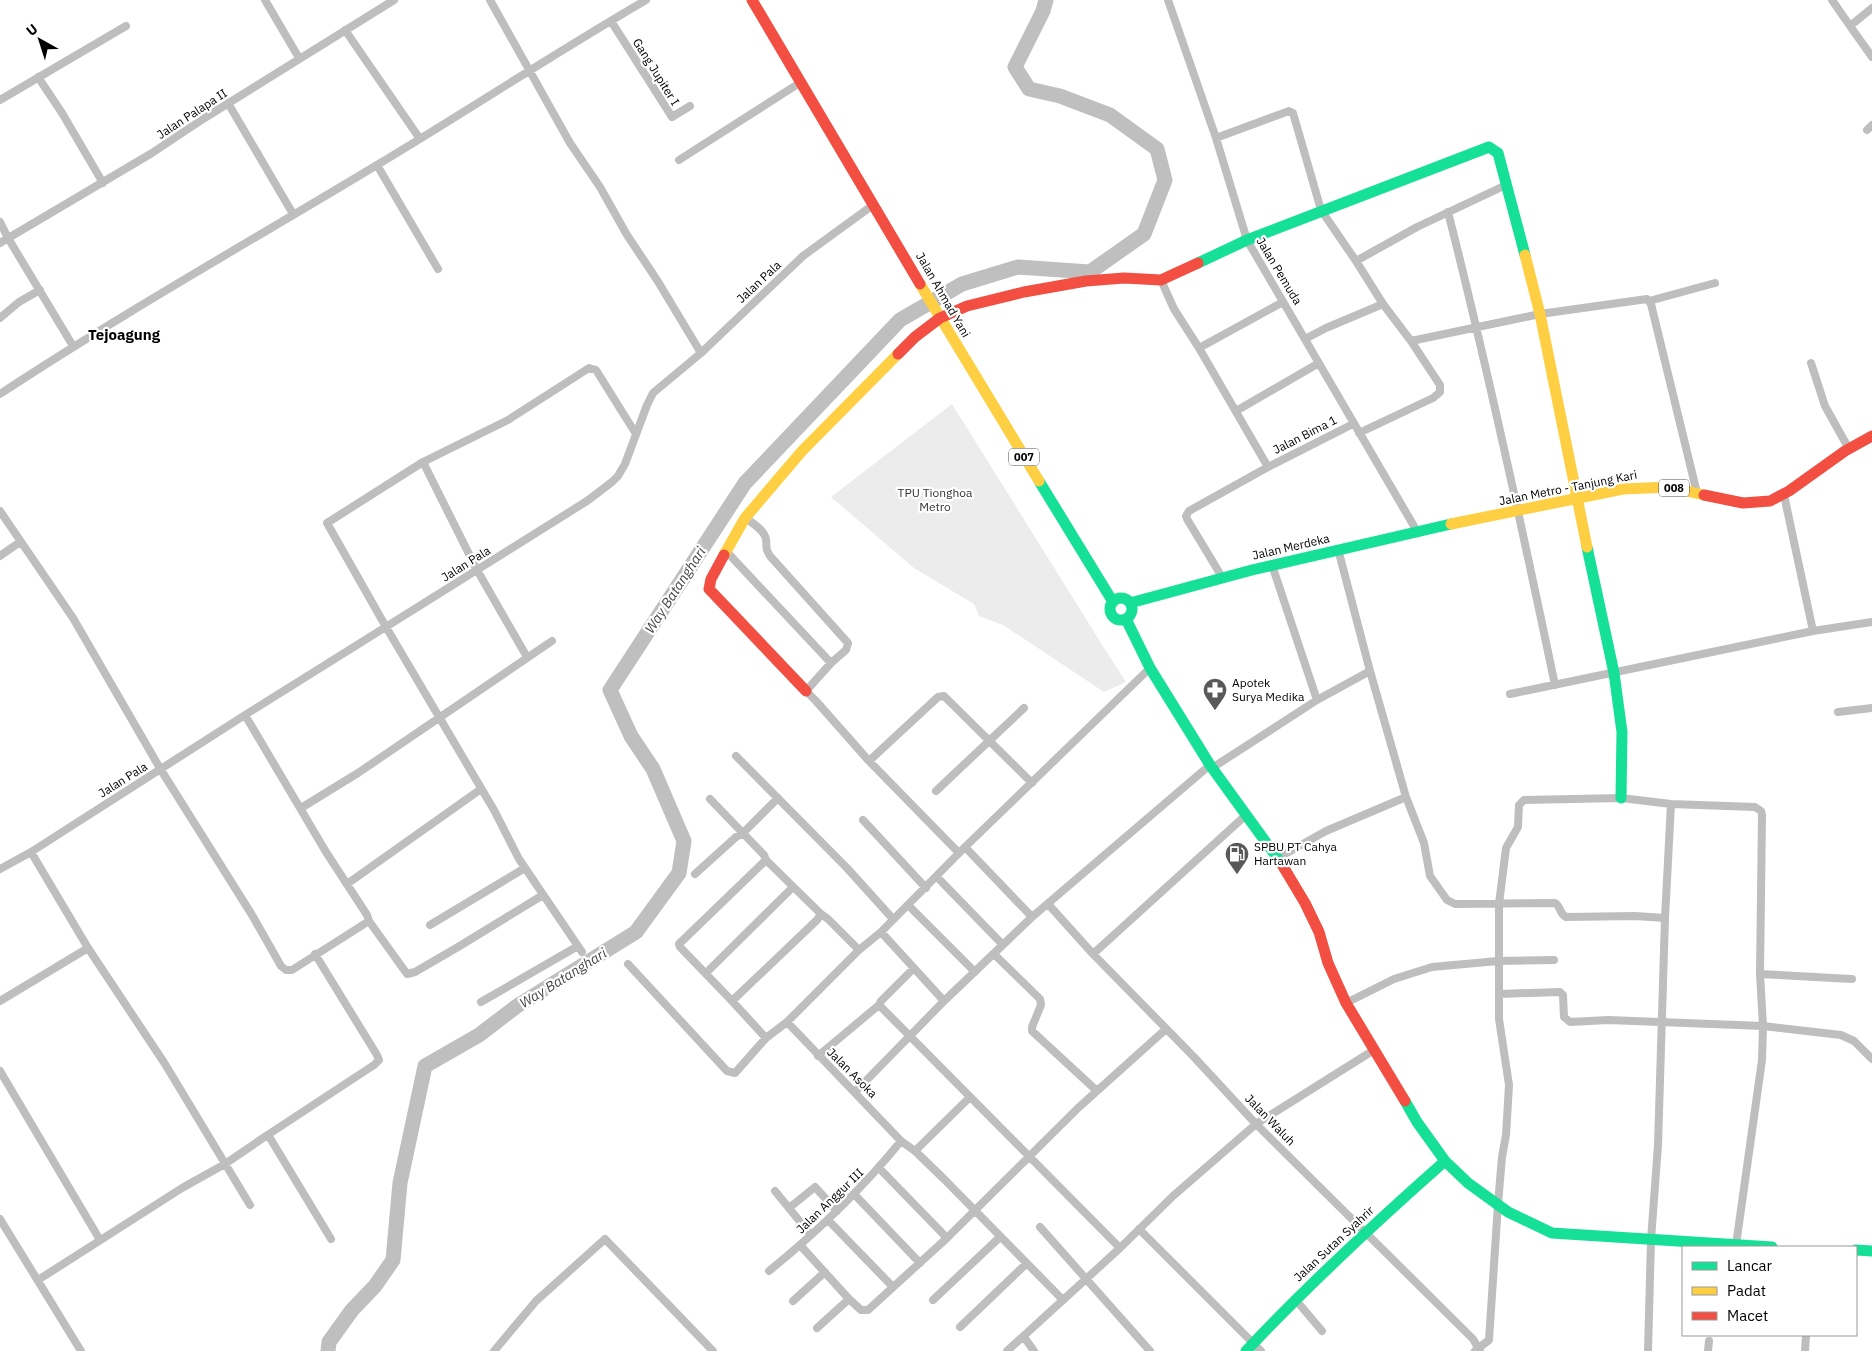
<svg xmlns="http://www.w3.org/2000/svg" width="1872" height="1351" viewBox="0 0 1872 1351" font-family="'IBM Plex Sans',sans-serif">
	<rect width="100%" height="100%" fill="#fff"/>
	<path fill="#ececec" d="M952 404 1101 643 1126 682 1104 692 1003 625 979 616 974 604 914 568 831 497Z"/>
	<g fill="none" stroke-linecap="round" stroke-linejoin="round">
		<path stroke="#bfbfbf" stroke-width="15" d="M328 1351 329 1342 352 1310 375 1286 393 1260 400 1183 425 1066 479 1035 517 1006 636 932 679 873 684 841 653 769 631 736 610 690 745 483 900 320 962 284 1018 267 1090 272 1144 234 1165 180 1157 149 1110 115 1060 96 1029 89 1015 67 1043 11 1046 0"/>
		<path stroke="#bebebe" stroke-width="8" d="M265 0 299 58
			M490 0 570 143 600 187 627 235 657 280 701 353
			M1168 0 1216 138 1247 240 1418 533
			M1832 0 1850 26 1872 8
			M611 21 672 117 690 106
			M1850 26 1872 57
			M345 30 420 139
			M38 77 62 113 103 183
			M0 100 126 26
			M228 103 293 214
			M1867 130 1872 125
			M1216 138 1289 111 1293 113 1321 210 1356 261 1383 304 1411 341 1440 385V392L1433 398 1359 433
			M679 160 801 82
			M377 165 438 269
			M1448 212C1488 369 1522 527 1555 685
			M0 222 8 238 73 346
			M0 243 152 153 203 119 394 0
			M1356 261 1417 227 1506 185
			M1161 280 1174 309 1199 348 1268 467
			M1649 301 1715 283
			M0 318 19 302 40 290
			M1305 339 1326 328 1383 304
			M1411 341 1540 314 1647 299 1651 304 1697 493
			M1199 348 1283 302
			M1811 363 1825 406 1849 449
			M0 394C123 313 251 241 377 165 467 111 555 53 646 0
			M1236 411 1319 363
			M423 462 477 570 527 657
			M1784 495 1813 631
			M0 511 73 618 161 770 252 915 281 966 286 970H292L369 921
			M745 518C753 523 764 530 766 539 767 548 765 548 770 556L848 643 846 650 831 663 806 691 816 701 869 761 959 853
			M1338 549 1370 671 1406 797 1424 843 1430 876 1447 900 1455 904 1555 903C1561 906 1559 914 1566 917L1635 916 1665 918
			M726 551 831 663
			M0 556 20 542
			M1272 565 1317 700
			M1222 577 1187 519 1186 516 1189 511 1268 467 1353 424
			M1510 694 1813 631 1872 622
			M1838 712 1872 708
			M245 715 326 852 367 915 369 921 407 974 415 972 458 947 543 895
			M736 756 847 868 893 919
			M869 761 938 697 944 696 1032 783
			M1212 768 1317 700 1370 671
			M936 791 1024 708
			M710 799 764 855 766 860 821 914 828 919 859 950
			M301 808 358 773 552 641
			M863 820 926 888
			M965 847 1032 917
			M31 852 88 948 165 1064 250 1205
			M1278 858 1326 831 1406 797
			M0 869 31 852 245 715 587 501 612 482 618 476 625 464 647 405 653 393 701 353 803 256 873 205
			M695 874 736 837 743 833 778 798
			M937 877 1003 945
			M347 884 481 789
			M1048 904 1093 954 1193 1056 1256 1124 1473 1339 1480 1351
			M908 905 975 972
			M430 925 525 868
			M881 932 944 1001
			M582 952 519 859 494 810 386 627 327 523 423 462 508 420 589 368 596 370 636 434
			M994 954 1040 999 1041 1005 1032 1027V1031L1097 1091
			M1093 954 1246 815
			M628 964 727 1071 735 1073 766 1038 787 1022 859 950 881 932 965 847 1150 668
			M706 973 793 887
			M1760 974 1852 979
			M1499 994 1560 992 1563 995 1564 1017 1570 1022 1608 1020 1763 1026 1841 1035 1854 1041 1872 1059
			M0 1001 88 948
			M732 1001 817 920 821 914
			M481 1002 578 946
			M1346 1003 1394 979 1432 967 1498 961 1554 960
			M879 1005 1120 1248
			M787 1022 901 1141 915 1151 944 1179 1063 1300 1120 1248 1173 1196 1256 1124 1374 1050
			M766 1038 732 1001 680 947 679 944 766 860
			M818 1056 879 1005 881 1001 914 968
			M0 1071 100 1240
			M855 1092 944 1001 1032 917 1210 765
			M266 1136 374 1065 379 1060 377 1055 315 954
			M915 1151 970 1097
			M879 1168 947 1238
			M775 1191 811 1235
			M854 1194 920 1263
			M789 1208 815 1187 837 1211
			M0 1219 81 1351
			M828 1220 893 1287
			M1040 1227 1150 1351
			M1139 1229 1261 1351
			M800 1245 849 1299 861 1310H868L947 1238 1078 1108 1166 1029
			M769 1271C817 1232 862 1189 901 1141
			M38 1280 182 1188 225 1164 266 1136 270 1138 331 1239
			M1295 1299 1322 1331
			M933 1300 1000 1237
			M793 1301 825 1272
			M960 1327 1026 1264
			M817 1328 849 1299
			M1024 1337 1034 1351
			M494 1351 536 1301 605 1239 713 1351
			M1007 1351 1063 1300
			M1475 1351 1489 1340 1498 1204 1502 1157 1506 1135 1509 1085 1499 1019V904L1506 848 1518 827 1519 805 1524 800 1621 798 1671 804 1755 807 1761 811 1762 815 1760 974 1763 1026 1762 1060 1736 1245
			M1648 1351 1651 1240 1658 1145 1665 918 1671 804
			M1708 1351 1709 1341
			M1805 1351 1806 1335"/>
		<path stroke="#16e098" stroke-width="11" d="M1198 263 1247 240 1489 147 1498 153 1525 255
			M1039 481 1113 602
			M1587 547 1614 673 1622 732 1621 798
			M1110 609a11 11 0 1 1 22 0a11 11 0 1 1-22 0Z
			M1130 603 1252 570 1451 524
			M1126 619 1150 668 1210 765 1281 863
			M1405 1101 1417 1122 1445 1161 1468 1183 1508 1212 1552 1233 1772 1247
			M1856 1250 1872 1251
			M1246 1351C1309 1284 1376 1222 1445 1161"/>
		<path stroke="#ffcf43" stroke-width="11" d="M1525 255 1540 314 1587 547
			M920 284 1039 481
			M1451 524 1623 489 1669 487 1704 495
			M724 555 745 518 802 451 898 354"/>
		<path stroke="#f24e42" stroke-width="11" d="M752 0 920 284
			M898 354 915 337 940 318 967 306 1024 292 1086 281 1124 278 1161 280 1198 263
			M1704 495 1743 503 1770 501 1789 491 1845 451 1872 436
			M724 555 711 579 709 589 806 691
			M1281 863 1305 903 1319 932 1328 963 1346 1003 1405 1101"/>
	</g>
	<defs>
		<symbol id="pharmacy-pin" viewBox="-11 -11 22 30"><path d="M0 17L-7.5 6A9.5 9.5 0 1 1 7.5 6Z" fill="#595959" stroke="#fff"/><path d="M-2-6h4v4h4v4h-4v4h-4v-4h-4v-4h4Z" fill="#fff"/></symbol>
		<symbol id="fuel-pin" viewBox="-11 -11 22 30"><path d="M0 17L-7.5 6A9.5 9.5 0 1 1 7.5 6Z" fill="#595959" stroke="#fff"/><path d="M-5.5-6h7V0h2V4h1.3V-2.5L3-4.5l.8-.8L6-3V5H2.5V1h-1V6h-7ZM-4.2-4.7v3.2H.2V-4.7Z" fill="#fff"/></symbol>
	</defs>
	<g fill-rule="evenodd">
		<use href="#pharmacy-pin" x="1201" y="676" width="28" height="38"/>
		<use href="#fuel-pin" x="1223" y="840" width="28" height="38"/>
	</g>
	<g text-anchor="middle" stroke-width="4.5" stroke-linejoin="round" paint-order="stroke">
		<g fill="#fff" stroke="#4c4c4c" stroke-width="1">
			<rect x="1009" y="448.5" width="30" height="17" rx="4"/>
			<rect x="1659" y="479.5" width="30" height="17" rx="4"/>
		</g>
		<g font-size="11" font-weight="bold" fill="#000">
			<text x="1024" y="461">007</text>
			<text x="1674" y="492">008</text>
		</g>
		<g font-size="12" fill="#000" stroke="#fff">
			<text transform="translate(656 72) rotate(58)" y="4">Gang Jupiter I</text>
			<text transform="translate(192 114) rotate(-33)" y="4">Jalan Palapa II</text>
			<text transform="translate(1279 271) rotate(59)" y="4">Jalan Pemuda</text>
			<text transform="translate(759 282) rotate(-43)" y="4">Jalan Pala</text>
			<text transform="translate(943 295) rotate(60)" y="4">Jalan Ahmad Yani</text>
			<text transform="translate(1305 435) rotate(-27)" y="4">Jalan Bima 1</text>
			<text transform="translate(1568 488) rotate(-11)" y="4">Jalan Metro - Tanjung Kari</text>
			<text transform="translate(1291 547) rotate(-13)" y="4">Jalan Merdeka</text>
			<text transform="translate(466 564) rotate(-32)" y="4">Jalan Pala</text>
			<text transform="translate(123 780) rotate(-32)" y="4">Jalan Pala</text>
			<text transform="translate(852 1073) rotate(45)" y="4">Jalan Asoka</text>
			<text transform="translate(1270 1120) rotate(46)" y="4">Jalan Waluh</text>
			<text transform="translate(830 1201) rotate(-44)" y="4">Jalan Anggur III</text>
			<text transform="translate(1334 1244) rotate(-43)" y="4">Jalan Sutan Syahrir</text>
		</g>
		<g font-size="12" fill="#333" stroke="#fff">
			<text x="935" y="497">TPU Tionghoa<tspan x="935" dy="14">Metro</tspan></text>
		</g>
		<g font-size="12" fill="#000" stroke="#fff" text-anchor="start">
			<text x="1232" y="687">Apotek<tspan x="1232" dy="14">Surya Medika</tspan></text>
			<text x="1254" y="851">SPBU PT Cahya<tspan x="1254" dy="14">Hartawan</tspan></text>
		</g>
		<g font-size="14" font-style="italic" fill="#444" stroke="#fff">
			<text transform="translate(675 590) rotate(-57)" y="5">Way Batanghari</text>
			<text transform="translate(563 978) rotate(-32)" y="5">Way Batanghari</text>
		</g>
		<g font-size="15" font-weight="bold" fill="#000" stroke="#fff">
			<text x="124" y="340">Tejoagung</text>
		</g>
	</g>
	<rect x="1682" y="1246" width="175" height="90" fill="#ffffff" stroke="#999999"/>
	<rect x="1692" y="1262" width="25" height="8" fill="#16e098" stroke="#999999"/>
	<text x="1727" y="1271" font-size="15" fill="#000000">Lancar</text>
	<rect x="1692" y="1287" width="25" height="8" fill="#ffcf43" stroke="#999999"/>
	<text x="1727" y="1296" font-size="15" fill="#000000">Padat</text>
	<rect x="1692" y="1312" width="25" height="8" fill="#f24e42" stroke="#999999"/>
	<text x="1727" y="1321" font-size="15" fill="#000000">Macet</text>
	<g transform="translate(40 40) rotate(321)" stroke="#ffffff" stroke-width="4" paint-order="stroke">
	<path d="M0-4L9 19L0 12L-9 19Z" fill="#000000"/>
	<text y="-8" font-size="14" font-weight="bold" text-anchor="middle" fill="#000000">U</text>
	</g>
</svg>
